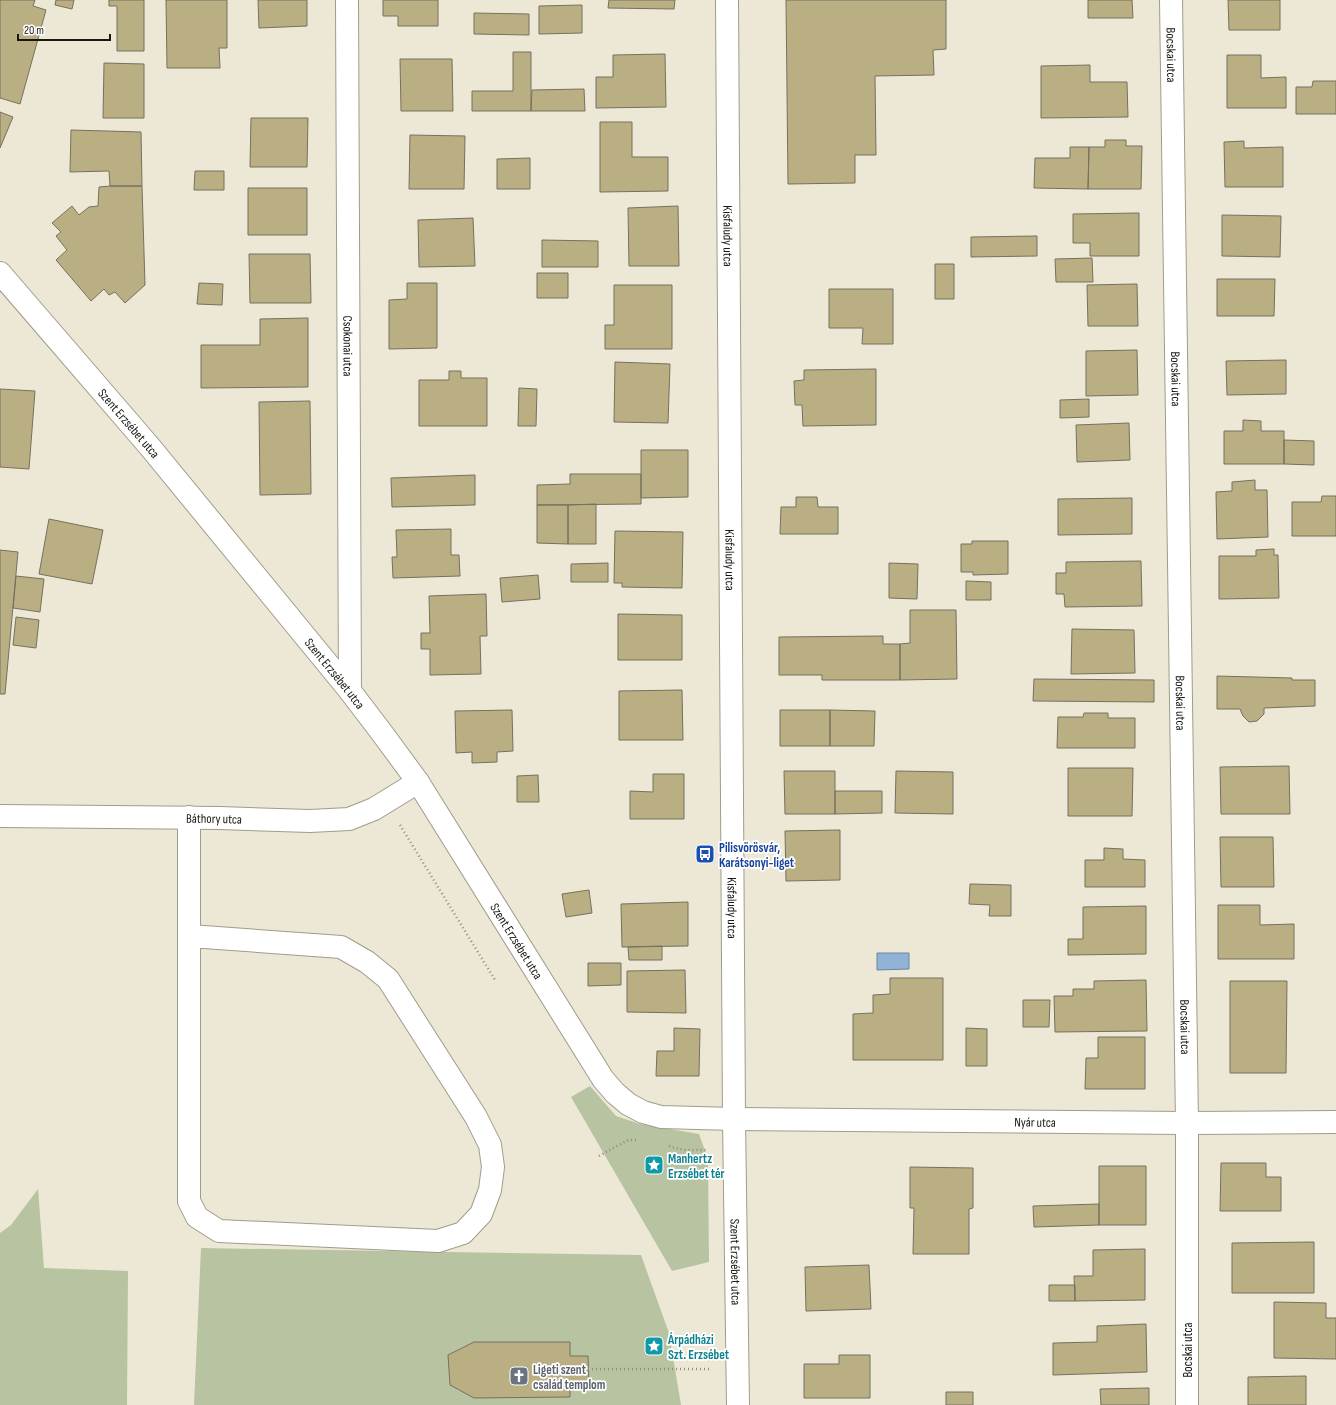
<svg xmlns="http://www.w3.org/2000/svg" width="1336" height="1405" viewBox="0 0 1336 1405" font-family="'Sofia Sans Condensed',sans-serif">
	<rect width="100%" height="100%" fill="#ede8d5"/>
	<path fill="#b8c3a1" d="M590 1086 616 1116 640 1124 699 1134 708 1159 709 1262 672 1271 571 1097Z
		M38 1189 44 1268 128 1271 127 1405H0V1233L11 1225Z
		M201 1248 641 1255 669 1333 681 1405H194Z"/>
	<path fill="#91b3d5" stroke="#6c849a" d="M877 953H909V969L877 970Z"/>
	<path fill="#baaf82" stroke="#757160" d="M0 0H35L33 6 46 10 20 104 0 98Z
		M56 0H74L72 9 55 5Z
		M109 0H144V51H117V6H109Z
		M166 0H227V48H219L220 68H167Z
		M258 0H307V26L259 28Z
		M383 0H438V26H398V16H383Z
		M609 0H675L674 9 608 8Z
		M786 0H946V49L933 50 934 75 875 76 876 155H855V183L788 184Z
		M1088 0H1132L1133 18H1088Z
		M1228 0H1280V30H1229Z
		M582 5V33L539 34V6Z
		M474 13 529 14V35L474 34Z
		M513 52H531V111H472V91H513Z
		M665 54 666 107 596 108V77H613V55Z
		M1227 55H1261V78L1286 77V108H1227Z
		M400 59H452L453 111H401Z
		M104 63 144 64V118H103Z
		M1090 65V82H1127L1128 117 1041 118V66Z
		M1313 81H1336V114H1296V87H1312Z
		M584 89 585 111H531L532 90Z
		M0 112 13 117 0 148Z
		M251 118H308L307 167H250Z
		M600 122H632V157H668V191L600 192Z
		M71 130 141 132 142 186H110L109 171 70 172Z
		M410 135 465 136 464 189H409Z
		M1105 140H1126V146H1142L1141 189H1088L1089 147H1105Z
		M1244 141V148L1283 147V187H1225L1224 142Z
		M1070 147H1089L1088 189 1034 188 1035 158H1070Z
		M530 158V189H497V159Z
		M195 171H224V190H194Z
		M110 186H142L145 285 125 303 115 292 109 295 104 289 91 301 56 260 67 250 56 236 61 232 52 223 72 206 79 215 89 207 98 206 99 187Z
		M248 188H307V235H248Z
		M678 206 679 266H629L628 208Z
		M1139 213V256H1090V243H1073V214Z
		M1222 215 1281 216 1280 257 1222 256Z
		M473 218 475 266 419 267 418 220Z
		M1037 236V256L971 257V237Z
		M542 240 598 241V267H542Z
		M249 254H310L311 303H250Z
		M1092 258 1093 282H1056L1055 259Z
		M935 264H954V299H935Z
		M537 273H568V298H537Z
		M1217 279H1275L1274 316H1217Z
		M199 283 223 284 222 305 197 304Z
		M407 283H437V348L389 349V300L407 299Z
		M1137 284 1138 326H1088L1087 285Z
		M614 285H672V349H605V325H614Z
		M829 289H893V344H862L863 328H829Z
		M308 318V387L201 388V345H260V319Z
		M1137 350 1138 395 1086 396V351Z
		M1286 360V394L1227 395 1226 361Z
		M615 362 670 364 668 423 614 422Z
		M876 369V425L803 426 802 405H795L794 381 804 380V370Z
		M449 371H461V378H487V426H419V380H449Z
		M519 388 537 389 536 426H518Z
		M0 389 35 391 29 469 0 467Z
		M1089 399V417L1060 418V400Z
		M310 401 311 494 260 495 259 402Z
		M1243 420 1261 421V431H1284V464H1224V431H1243Z
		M1129 423 1130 460 1077 462 1076 425Z
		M1284 440 1314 441V465L1284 464Z
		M641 450H688V497L641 498Z
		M570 474H641V504L537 505V485L570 484Z
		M475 475V505L392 507 391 478Z
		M1255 480V490H1267L1268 537 1217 539 1216 492 1232 491V482Z
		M1322 496H1336V536H1292V502H1321Z
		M796 497H817L818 507H838V534H780L781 507H796Z
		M1132 498V534L1058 535V499Z
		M596 504V544H568V505Z
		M537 505H568V544L537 543Z
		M49 519 103 530 92 584 39 574Z
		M451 529V555H459L460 576 393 578 392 557H397L396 530Z
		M615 531 683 532 682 588 622 587V583H614Z
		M972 541H1008V574L973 575V572H961V544H972Z
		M1274 549V555H1278L1279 598 1219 599V556H1256V550Z
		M0 550 18 552 5 694H0Z
		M1141 561 1142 606 1065 607 1064 594H1056V573H1066V562Z
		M608 563V582H571V564Z
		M889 563 918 564 917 599 889 598Z
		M538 575 540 599 502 602 500 578Z
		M16 576 44 579 40 612 13 608Z
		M966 581 991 582V600H966Z
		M486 594 487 636H480L481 674 430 675V649H421V633H430L429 596Z
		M910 610H956L957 679 900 680V644L910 643Z
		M618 614 682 615V660H618Z
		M16 617 39 620 36 648 13 645Z
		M1072 629 1134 630 1135 673 1071 674Z
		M883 636V644H900V680H822V675H779V637Z
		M1217 676 1292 678V680H1315V706L1264 708V714L1257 721 1249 722 1243 716 1240 709H1217Z
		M1034 679 1154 680V702L1033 701Z
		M682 690 683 740H619V691Z
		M512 710 513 751 497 752V762L472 763V752L456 753 455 711Z
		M780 710H830V746H780Z
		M830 710 875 711 874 746H830Z
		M1084 713H1108V718H1135V748H1057L1058 717H1083Z
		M1289 766 1290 814H1221L1220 767Z
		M1068 768H1133L1132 816H1068Z
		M784 771H835V814H785Z
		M896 771 953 772V814L895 813Z
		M653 774H684V819H630V791L653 792Z
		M538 775 539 802H517V776Z
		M835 791H882V813L835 814Z
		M840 830V880L786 881 785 831Z
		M1220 837H1273L1274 887H1221Z
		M1104 848 1123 849V859L1145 860V887H1085V860H1104Z
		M970 884 1011 885V916H989L990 905 969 904Z
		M589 890 592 913 566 917 562 894Z
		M688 902V946L622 947 621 904Z
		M1218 905H1260V925L1294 924V959H1218Z
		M1146 906V954L1068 955V939H1083V907Z
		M662 946V960H629L628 947Z
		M588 963H621V985L588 986Z
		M685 970 686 1013 627 1012V971Z
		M890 978H943V1060H853V1014L873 1013V995L890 994Z
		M1146 980 1147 1031 1055 1032 1054 996H1073V989H1094V981Z
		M1230 981H1287L1286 1073H1230Z
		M1023 1000H1050L1049 1027H1023Z
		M674 1028 700 1029 699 1076H656L657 1051H674Z
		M966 1028 987 1029V1066H966Z
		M1098 1037H1145V1089H1085L1086 1058H1098Z
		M1221 1163H1266V1177H1281V1211H1220Z
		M1099 1166H1146V1225H1099Z
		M910 1167 973 1168V1208L969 1209V1254H913L914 1208H910Z
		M1099 1204V1225L1034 1227 1033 1206Z
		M1314 1242V1293H1232V1243Z
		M1145 1249V1300L1075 1301 1074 1276H1093V1250Z
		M869 1265 871 1309 806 1311 805 1267Z
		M1049 1285H1075V1301H1049Z
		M1274 1302 1326 1303V1318H1336V1359L1274 1358Z
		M1146 1324 1147 1372 1053 1375V1343L1097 1342V1326Z
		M474 1342H570V1356H588L589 1383H570V1397L474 1398 450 1385 448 1355Z
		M839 1355H870V1398H804V1364H839Z
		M1306 1376V1405H1248V1377Z
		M1149 1388V1405H1101L1100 1389Z
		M946 1392H973V1405H946Z"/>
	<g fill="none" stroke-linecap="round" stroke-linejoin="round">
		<defs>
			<g id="minor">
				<path id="s1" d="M347 0 350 691"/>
				<path id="s2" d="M727 0 734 1119 738 1405"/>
				<path id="s3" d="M1171 0 1187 1123V1405"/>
				<path id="s4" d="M0 273 150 447 350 691 382 733 418 782 603 1079 615 1093 628 1104 643 1112 661 1117 734 1119 1187 1123 1336 1122"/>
				<path id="s5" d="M0 816 220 818 310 821 349 819 374 809 418 782"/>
				<path d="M189 817V1201L197 1217 219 1231 438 1241 463 1233 481 1214 490 1190 493 1167 490 1145 476 1117 388 979 367 962 341 947 190 936"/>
			</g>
		</defs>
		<use href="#minor" stroke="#a09c8a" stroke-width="24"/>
		<path stroke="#8f8c7e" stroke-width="2.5" stroke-dasharray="1 3" stroke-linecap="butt" d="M400 825 495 980
			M669 1146 683 1150H707
			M599 1156 628 1140H636
			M588 1369H711"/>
		<use href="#minor" stroke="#fff" stroke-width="22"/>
	</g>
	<defs>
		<symbol id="bus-square" viewBox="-11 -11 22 22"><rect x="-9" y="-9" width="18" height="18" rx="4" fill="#1a4fb4" stroke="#fff"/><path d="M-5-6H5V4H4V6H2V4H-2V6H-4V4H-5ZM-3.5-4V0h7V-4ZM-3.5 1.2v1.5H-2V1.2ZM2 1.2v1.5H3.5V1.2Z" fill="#fff"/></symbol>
		<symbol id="sight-square" viewBox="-11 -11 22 22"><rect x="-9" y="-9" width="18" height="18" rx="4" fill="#0f9aa8" stroke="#fff"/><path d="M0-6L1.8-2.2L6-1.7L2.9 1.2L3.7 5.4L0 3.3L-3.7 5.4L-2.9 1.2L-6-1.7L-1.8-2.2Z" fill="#fff"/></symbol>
		<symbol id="church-square" viewBox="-11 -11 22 22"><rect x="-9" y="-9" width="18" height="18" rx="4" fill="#6b7280" stroke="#fff"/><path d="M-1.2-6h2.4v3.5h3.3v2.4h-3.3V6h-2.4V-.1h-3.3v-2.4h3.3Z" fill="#fff"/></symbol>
	</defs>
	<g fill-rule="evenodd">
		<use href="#bus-square" x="694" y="843" width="22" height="22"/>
		<use href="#sight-square" x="643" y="1154" width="22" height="22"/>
		<use href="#sight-square" x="643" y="1335" width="22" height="22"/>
		<use href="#church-square" x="508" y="1365" width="22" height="22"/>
	</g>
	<g text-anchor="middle" stroke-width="3.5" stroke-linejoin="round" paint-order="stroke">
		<g font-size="13" fill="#17160f" stroke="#fff">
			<text dy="5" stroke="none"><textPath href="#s3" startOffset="55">Bocskai utca</textPath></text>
			<text dy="5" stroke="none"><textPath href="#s2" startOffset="236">Kisfaludy utca</textPath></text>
			<text dy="5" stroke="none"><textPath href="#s1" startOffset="346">Csokonai utca</textPath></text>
			<text dy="5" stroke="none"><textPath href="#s3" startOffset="379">Bocskai utca</textPath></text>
			<text dy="5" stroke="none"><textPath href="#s4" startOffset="198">Szent Erzsébet utca</textPath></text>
			<text dy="5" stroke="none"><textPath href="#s2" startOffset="560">Kisfaludy utca</textPath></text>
			<text dy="5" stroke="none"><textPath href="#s4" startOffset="522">Szent Erzsébet utca</textPath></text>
			<text dy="5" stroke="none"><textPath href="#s3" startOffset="703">Bocskai utca</textPath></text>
			<text dy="5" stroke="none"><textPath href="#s5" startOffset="214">Báthory utca</textPath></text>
			<text dy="5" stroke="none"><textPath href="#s2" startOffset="908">Kisfaludy utca</textPath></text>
			<text dy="5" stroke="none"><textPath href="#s4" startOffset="846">Szent Erzsébet utca</textPath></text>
			<text dy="5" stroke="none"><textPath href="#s3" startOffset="1027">Bocskai utca</textPath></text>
			<text dy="5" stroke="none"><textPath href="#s4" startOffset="1454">Nyár utca</textPath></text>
			<text dy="5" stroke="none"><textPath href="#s2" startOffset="1262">Szent Erzsébet utca</textPath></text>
			<text transform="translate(1187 1350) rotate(-90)" y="5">Bocskai utca</text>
		</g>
		<g font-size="13" font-weight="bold" fill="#164399" stroke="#fff" text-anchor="start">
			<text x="719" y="852">Pilisvörösvár,<tspan x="719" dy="15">Karátsonyi-liget</tspan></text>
		</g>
		<g font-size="13" font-weight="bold" fill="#0d838f" stroke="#fff" text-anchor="start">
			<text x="668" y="1163">Manhertz<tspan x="668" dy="15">Erzsébet tér</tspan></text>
			<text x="668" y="1344">Árpádházi<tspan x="668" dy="15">Szt. Erzsébet</tspan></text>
		</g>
		<g font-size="13" font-weight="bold" fill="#5b616d" stroke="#fff" text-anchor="start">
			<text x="533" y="1374">Ligeti szent<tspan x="533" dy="15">család templom</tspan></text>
		</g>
	</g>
	<path d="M18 34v6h92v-6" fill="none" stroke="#17160f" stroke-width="2"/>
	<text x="24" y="34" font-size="12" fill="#17160f" stroke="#ffffff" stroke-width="3" paint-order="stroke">20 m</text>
</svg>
